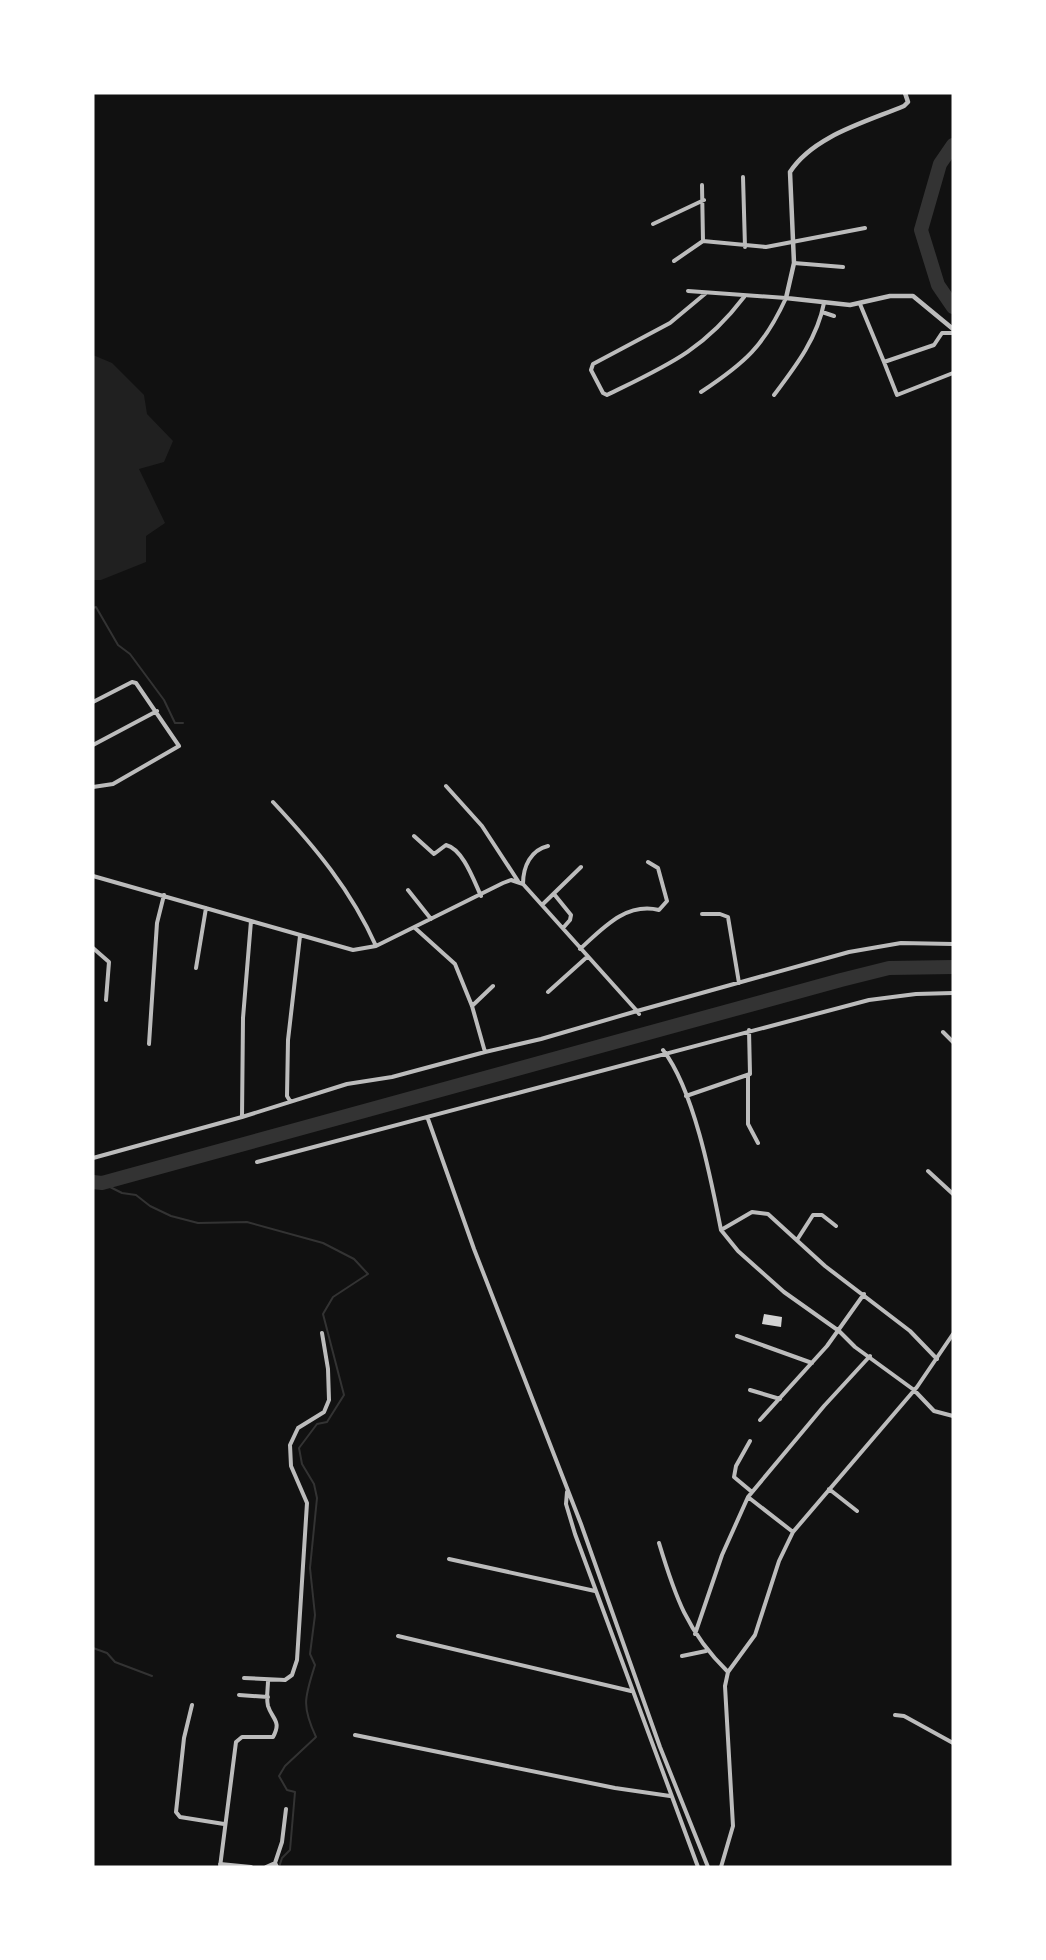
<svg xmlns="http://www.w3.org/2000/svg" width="1046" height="1960" viewBox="0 0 1046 1960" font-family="'Alegreya Sans',sans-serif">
	<rect width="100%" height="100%" fill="#111"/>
	<path fill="#202020" d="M93 355 112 363 144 395 147 414 173 441 164 462 139 469 165 523 146 536V562L101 580H93Z"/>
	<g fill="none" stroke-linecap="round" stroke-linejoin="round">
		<path stroke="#333" stroke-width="2" d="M93 608 96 607 118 645 130 654 164 700 175 723H183
			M102 1183 122 1193 136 1195 150 1206 171 1216 198 1223 247 1222 323 1243 354 1259 368 1274 333 1297 323 1314 344 1395 327 1422 317 1424 299 1448 302 1464 314 1484 317 1498 310 1568 315 1615 310 1654 315 1665C305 1697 301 1705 316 1737L285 1766 279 1776 287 1790 295 1792 290 1850 282 1858 279 1867
			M93 1648 107 1653 115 1662 152 1676"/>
		<path stroke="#333" stroke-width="14" d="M953 145 940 164 921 230 938 285 953 307
			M93 1182 102 1183 841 980 889 968 953 967"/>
	</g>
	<path fill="#d3d3d3" d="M764 1314 782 1317 781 1327 762 1324Z"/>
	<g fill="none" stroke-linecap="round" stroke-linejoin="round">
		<path stroke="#bcbcbc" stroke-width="4" d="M743 177 745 247
			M702 185 703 241 766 247 865 228
			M653 224 704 200
			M674 261 703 241
			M794 263 843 267
			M688 291 786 298C764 346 745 363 701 392
			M706 293 670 323 593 364 591 370 603 393 607 395C666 366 703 351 744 297
			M860 304 884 362 934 345 942 333H953
			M822 312 834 316
			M884 362 897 395 953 373
			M774 395C795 367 817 339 824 303
			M93 702 132 682 136 683 179 746 113 784 93 787
			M93 745 157 711
			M446 786 482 826 518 881
			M273 802C315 847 351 890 376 946
			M414 836 434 854 446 845C463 849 474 881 481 896
			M93 876 353 950 376 946 503 883 511 880 523 884 637 1011 849 952 901 943 953 944
			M523 884C523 866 531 850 548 846
			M408 890 431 919
			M554 894 571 915 570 920 563 928
			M543 904 581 867
			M702 914H720L728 917 739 983
			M415 928 455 964 472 1006 485 1052 541 1039 637 1011 639 1014
			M93 948 109 962 106 1000
			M580 949C603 928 626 902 659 910L667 901 658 868 648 862
			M196 968 206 908
			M548 992 587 957
			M472 1006 493 986
			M943 1032 953 1042
			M149 1044 157 923 164 895
			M663 1050C694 1090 711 1179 721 1230L738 1251 784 1292 839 1331 855 1347 914 1390 934 1411 953 1416
			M748 1076V1124L758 1143
			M686 1096 750 1074 749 1030
			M290 1101 287 1096 288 1040 300 936
			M242 1117 243 1018 251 921
			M428 1119 474 1249 581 1524 660 1747 708 1867
			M93 1158 242 1117 347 1084 392 1077 485 1052
			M257 1162 869 1000 916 994 953 993
			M928 1171 953 1194
			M721 1230 752 1212 768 1214 825 1266 910 1331 937 1359
			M797 1240 813 1215H822L836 1226
			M737 1336 812 1363
			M750 1390 780 1399
			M760 1420 827 1346 864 1294
			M750 1441 736 1466 734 1477 752 1492
			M829 1489 857 1511
			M567 1492 566 1504 575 1534 698 1867
			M748 1497 793 1532
			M659 1543C675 1596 687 1632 728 1672
			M449 1559 595 1591
			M695 1634 722 1555 748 1497 824 1406 870 1356
			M398 1636 631 1691
			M682 1656 706 1651
			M244 1678 285 1680 292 1675 297 1660 307 1503 291 1466 290 1445 298 1428 324 1412 329 1400 328 1369 322 1333
			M239 1695 268 1697
			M192 1705 184 1738 176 1812 180 1817 224 1824
			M895 1715 904 1716 953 1743
			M355 1735 615 1788 670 1796
			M220 1864 251 1867
			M220 1867 236 1742 242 1737H273C282 1721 272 1719 268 1706 266 1698 268 1688 268 1681
			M266 1867 275 1863
			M277 1867 275 1863 282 1842 286 1809
			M721 1867 733 1826 725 1686 728 1672 755 1635 779 1561 793 1532 917 1387 953 1334"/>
		<path stroke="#bcbcbc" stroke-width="4.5" d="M905 93 908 102 904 106C866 122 813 136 790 172L794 263 786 298 850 305 890 296H913L953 329"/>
	</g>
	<rect width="1046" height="1960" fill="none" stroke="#ffffff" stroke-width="189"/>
</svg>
